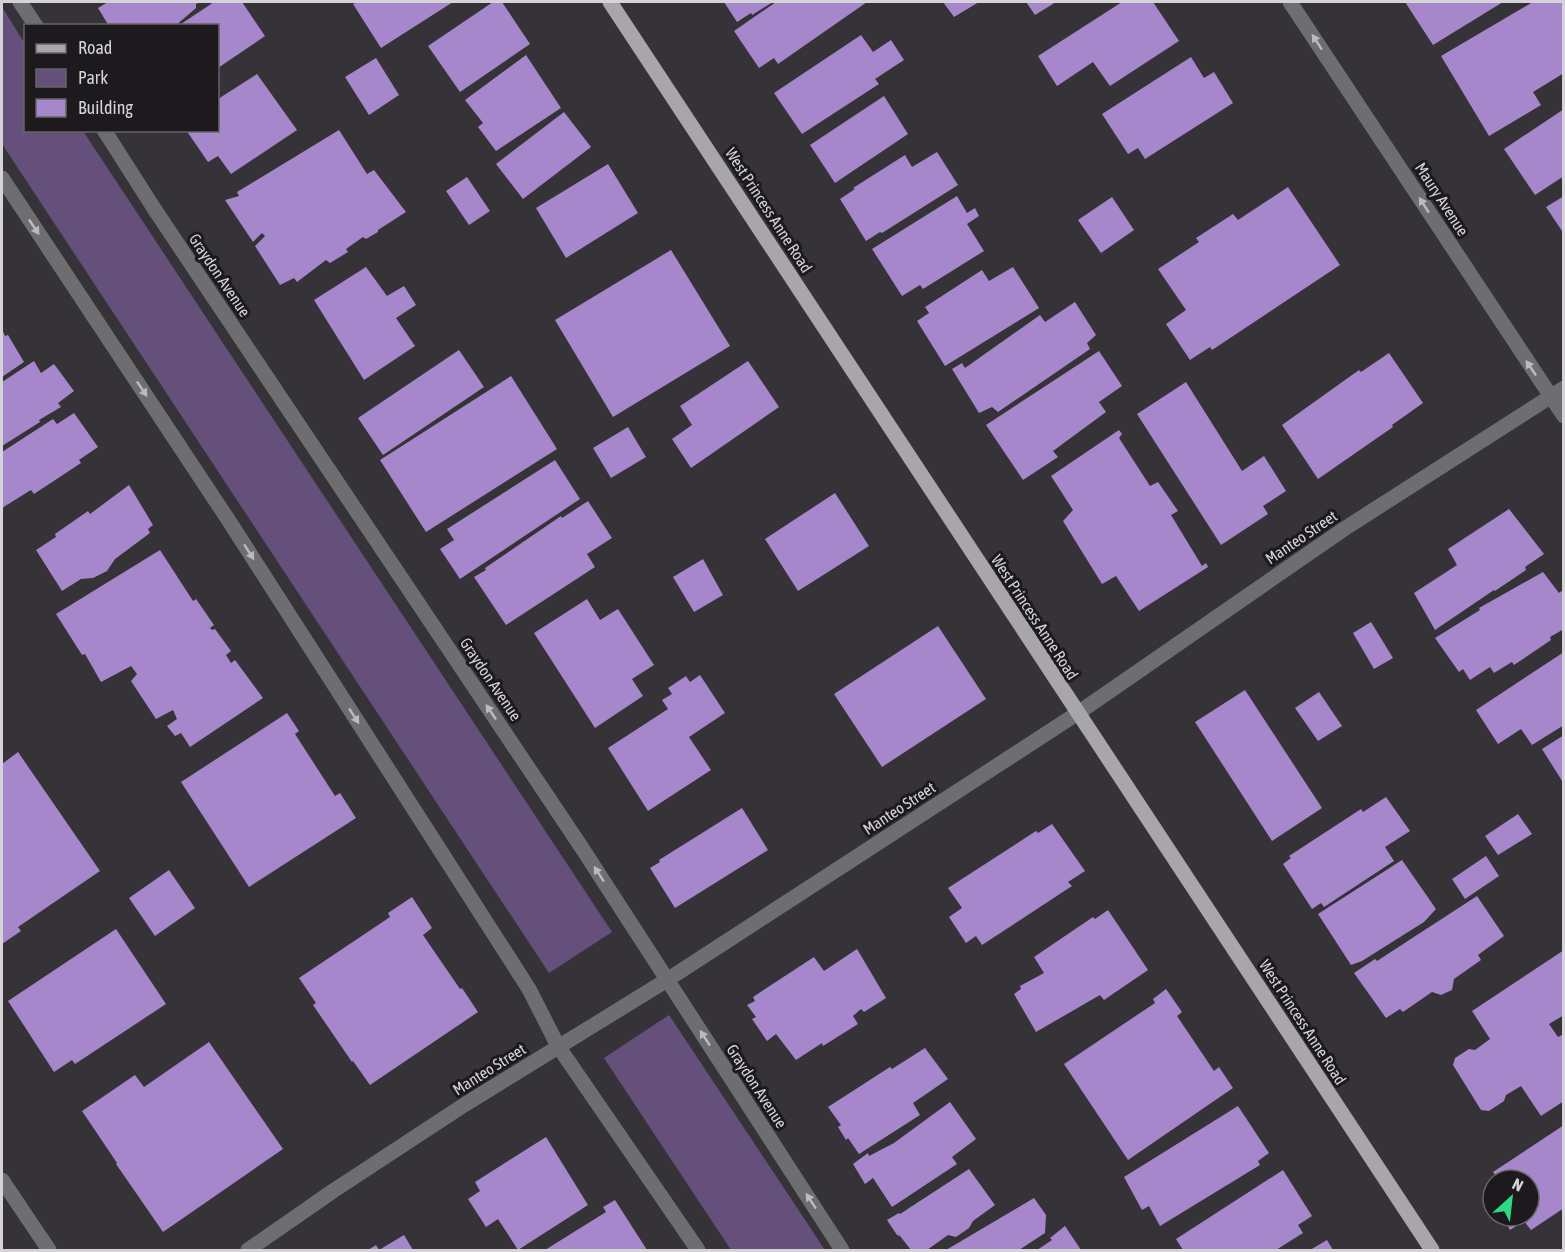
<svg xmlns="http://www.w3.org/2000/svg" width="1565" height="1252" viewBox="0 0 1565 1252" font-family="'Asap Condensed',sans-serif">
	<rect width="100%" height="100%" fill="#353238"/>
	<path fill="#65507c" d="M2 7 25 44 26 130 83 131 612 932 549 973 2 144Z
		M669 1015 825 1250H731L604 1058Z"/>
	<path fill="#a787cb" d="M108 2H200L196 4V8L175 26H109L98 8Z
		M214 2H242L265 36 218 68V26H178Z
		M358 2H453L381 48 353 4Z
		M493 2H502L530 44 460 92 428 46Z
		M724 2H773L752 15 751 13 737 22Z
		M776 2H867L778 64 774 58 759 68 734 31Z
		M943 2H979L954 17Z
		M1026 2H1056L1035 15Z
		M1122 2H1153L1179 41 1110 86 1093 62 1057 86 1038 56Z
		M1405 2H1503L1433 45Z
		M1533 2H1564V73L1533 92 1541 105 1489 136 1441 56Z
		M861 35 873 52 891 40 904 60 875 79 879 84 802 134 774 93Z
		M526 55 561 108 496 151 478 127 483 123 465 100Z
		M1191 57 1204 78 1214 72 1233 103 1145 159 1138 148 1128 154 1102 114Z
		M376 58 399 95 369 115 345 77Z
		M257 74 297 130 231 174 218 156 208 162 186 130H218V99Z
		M884 96 908 134 835 183 810 145Z
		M1564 109V176L1535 195 1504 149Z
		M564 112 591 147 523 199 496 164Z
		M339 130 367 174 374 170 406 212 378 230V232L366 239 363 237 346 249 348 252 330 263 326 260 297 282 294 278 280 285 255 246 265 236 262 233 253 242 225 200 239 196 237 192Z
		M937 152 958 185 882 233 880 232 866 241 840 199 855 189 853 188 905 155 912 167Z
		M608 164 638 213 566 258 536 208Z
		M467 177 490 211 469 225 446 191Z
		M1288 187 1340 265 1212 350 1210 347 1190 360 1166 324 1186 310 1158 269 1199 242 1196 238 1233 214 1238 220Z
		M957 196 967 213 975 208 979 216 967 224 984 251 923 289 920 285 902 296 872 249Z
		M1564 196V234L1546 207Z
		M1112 197 1134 230 1101 253 1078 220Z
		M671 250 730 346 613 417 555 320Z
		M366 267 387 296 404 286 416 305 396 318 415 346 364 380 314 300Z
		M1013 267 1039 308 945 366 917 321 929 313 925 307 982 270 989 281Z
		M1075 302 1096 335 1087 343 1090 349 998 412 992 407 979 413 952 369 962 363 965 368 1040 315 1045 322Z
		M2 329 5 336 8 335 24 362 2 377Z
		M459 350 484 387 383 455 358 418Z
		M1099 351 1122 386 1099 402 1106 412 1053 451 1058 457 1023 480 986 425Z
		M1389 353 1423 403 1392 425 1393 427 1318 479 1282 425 1359 370 1361 372Z
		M34 361 41 373 54 364 74 391 58 403 61 407 39 420 40 422 2 446V382Z
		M748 361 779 407 691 468 672 439 692 425 680 406Z
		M511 376 557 449 426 532 380 460Z
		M1186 382 1242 471 1264 456 1286 491 1263 506 1268 514 1221 545 1137 414Z
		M74 413 98 447 79 460 81 463 34 494 31 490 2 508V452L53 419 57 424Z
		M628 427 646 457 611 478 593 448Z
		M1119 430 1122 434 1119 438 1150 486 1158 482 1178 511 1171 515 1202 566 1206 563 1208 567 1139 611 1116 576 1102 584 1063 521 1073 510 1051 476Z
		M555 460 580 499 460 579 440 549 454 540 447 529Z
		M129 485 153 525 148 529 150 533 115 559 107 571 93 578 81 579 62 591 36 550 56 537 55 534 88 511 90 514Z
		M835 493 869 546 798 591 765 539Z
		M588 501 612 538 587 554 595 567 506 625 474 577 486 570 485 568 561 516 562 518Z
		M1509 509 1544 554 1525 567 1526 570 1495 591 1494 590 1435 630 1414 593 1457 565 1448 549Z
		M160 550 193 601 196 599 214 625 210 628 212 630 215 629 231 651 226 655 231 663 235 660 263 698 190 747 181 733 175 736 167 726 177 719 173 710 156 719 131 681 137 674 131 666 101 682 85 654 82 655 56 614Z
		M703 559 723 595 694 612 673 577Z
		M1543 572 1559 593 1561 591 1564 594V629L1550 637 1551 640 1514 665 1512 662 1494 673 1490 667 1470 680 1463 669 1459 672 1435 638 1480 610 1479 608Z
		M587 599 600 620 618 609 654 665 632 679 643 696 595 728 534 633Z
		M1371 622 1393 658 1374 669 1353 633Z
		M938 626 986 699 882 767 834 694Z
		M1564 652V725L1532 745 1521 729 1498 744 1476 710Z
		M700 675 725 713 689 737 711 770 648 811 608 748 668 709 662 700 672 694 668 688 686 676 690 682Z
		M1245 690 1322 808 1272 841 1195 722Z
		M1319 692 1342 726 1318 741 1295 708Z
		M287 713 299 731 295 734 335 796 340 793 356 818 249 887 181 782Z
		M1564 735V784L1542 749Z
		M18 752 100 871 18 927 21 931 2 944V764Z
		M1386 797 1410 831 1385 847 1394 861 1324 907 1321 903 1312 909 1283 864 1291 858 1289 856 1361 809 1363 812Z
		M742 808 768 850 675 908 650 868 660 862 659 860Z
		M1518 814 1532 834 1498 855 1485 836Z
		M1052 824 1085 871 1068 882 1072 886 982 945 976 936 966 943 949 917 962 908 948 888 1036 831 1038 833Z
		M1486 856 1499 876 1465 899 1452 879Z
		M1402 860 1436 909 1424 922 1362 961 1351 965 1318 914Z
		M169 870 195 908 155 936 129 898Z
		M1477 896 1504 936 1478 955 1481 960 1454 979 1452 990 1441 995 1432 992 1403 1012 1400 1009 1386 1018 1354 973 1375 959 1377 961Z
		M412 897 432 928 423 935 460 989 462 988 478 1012 370 1085 353 1061 352 1062 313 1005 316 1003 299 978 390 917 388 913Z
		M1108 910 1148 970 1104 1000 1100 995 1036 1032 1014 994 1021 989 1020 986 1044 973 1034 957 1093 917 1095 919Z
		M116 929 166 1004 75 1064 72 1060 54 1072 8 1001Z
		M857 949 886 998 864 1012 861 1009 853 1016 858 1024 823 1046 822 1043 796 1060 776 1034 767 1041 752 1019 756 1017 747 1005 755 1001 753 997 814 957 824 971Z
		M1564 950V1015L1549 1024 1558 1037 1564 1034V1101L1541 1116 1521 1086 1506 1095 1504 1101 1489 1111 1481 1110 1453 1065 1455 1058 1469 1049 1475 1050 1490 1039 1472 1011Z
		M1166 989 1182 1012 1177 1016 1214 1071 1219 1067 1233 1088 1128 1160 1064 1064 1155 1003 1153 999Z
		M209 1042 283 1149 163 1232 116 1164 117 1163 82 1111 135 1075 144 1087Z
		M925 1048 948 1079 913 1103 920 1115 859 1154 848 1138 846 1140 838 1127 841 1125 828 1107 890 1067 892 1069Z
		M950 1102 976 1139 952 1157 957 1164 892 1207 873 1178 865 1184 853 1164 868 1153 869 1156 894 1143Z
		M1238 1106 1269 1153 1258 1161 1260 1165 1160 1226 1149 1206 1142 1210 1124 1177Z
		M1564 1125V1208L1531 1230 1524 1221 1510 1230 1502 1216H1529V1180H1499L1493 1172Z
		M546 1137 588 1205 518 1250 498 1219 486 1227 468 1199 480 1191 475 1182Z
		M969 1169 995 1205 973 1221 969 1228 956 1237 948 1235 927 1250H923L921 1249 918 1250H911L900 1236 897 1235 887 1220 899 1213 900 1214Z
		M1283 1170 1312 1216 1298 1225 1303 1233 1276 1250H1183L1176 1239Z
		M1034 1198 1046 1215 1045 1233 1019 1250H946Z
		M615 1200 647 1250H545L606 1212 603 1207Z
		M1065 1226 1081 1250H1037L1052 1240 1050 1238Z
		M404 1235 413 1250H368L376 1245 379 1250Z
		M1327 1240 1333 1250H1310Z"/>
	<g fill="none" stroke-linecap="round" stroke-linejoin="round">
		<path stroke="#6e6d70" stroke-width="15" d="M20 2 36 26
			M1290 2 1564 416
			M104 130 155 210 582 848 842 1250
			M2 178 231 524 529 989 558 1046 698 1250
			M2 1180 49 1250
			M248 1250 333 1191 464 1105 667 980 1078 713 1344 529 1564 388"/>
		<path stroke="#a8a5ac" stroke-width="15" d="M610 2 1432 1250"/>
	</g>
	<defs><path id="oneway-solid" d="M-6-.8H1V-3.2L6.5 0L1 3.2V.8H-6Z" transform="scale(1.5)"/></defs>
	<g fill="#bbbabd">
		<use href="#oneway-solid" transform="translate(1317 42) rotate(-123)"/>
		<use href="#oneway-solid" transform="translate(1424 205) rotate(-123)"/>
		<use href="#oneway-solid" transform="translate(34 227) rotate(56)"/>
		<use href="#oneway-solid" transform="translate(1531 368) rotate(-124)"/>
		<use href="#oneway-solid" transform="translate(142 389) rotate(56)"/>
		<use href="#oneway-solid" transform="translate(249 552) rotate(57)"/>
		<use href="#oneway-solid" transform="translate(491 712) rotate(-124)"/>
		<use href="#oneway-solid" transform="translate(354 716) rotate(57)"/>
		<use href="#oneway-solid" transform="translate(599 874) rotate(-123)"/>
		<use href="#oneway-solid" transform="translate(705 1038) rotate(-123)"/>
		<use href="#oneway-solid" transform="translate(811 1201) rotate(-123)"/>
	</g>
	<g text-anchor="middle" stroke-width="6" stroke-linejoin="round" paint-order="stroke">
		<g font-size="16" fill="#d5d3d7" stroke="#1c1a1d">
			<text transform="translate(1442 199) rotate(57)" y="6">Maury Avenue</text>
			<text transform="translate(769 210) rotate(57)" y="6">West Princess Anne Road</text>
			<text transform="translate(220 275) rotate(56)" y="6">Graydon Avenue</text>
			<text transform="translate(1301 537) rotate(-34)" y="6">Manteo Street</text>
			<text transform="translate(1035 617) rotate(57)" y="6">West Princess Anne Road</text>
			<text transform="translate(491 679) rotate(56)" y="6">Graydon Avenue</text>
			<text transform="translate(899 808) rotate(-33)" y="6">Manteo Street</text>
			<text transform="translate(1303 1022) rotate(57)" y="6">West Princess Anne Road</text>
			<text transform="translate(489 1069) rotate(-32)" y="6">Manteo Street</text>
			<text transform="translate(757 1086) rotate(57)" y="6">Graydon Avenue</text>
		</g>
	</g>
	<rect width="1565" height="1252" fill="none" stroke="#d5d3d7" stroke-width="6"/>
	<rect x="24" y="24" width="195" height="108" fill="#1c1a1d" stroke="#666467" stroke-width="1.5"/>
	<rect x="36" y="44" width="30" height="9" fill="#a8a5ac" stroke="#666467" stroke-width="1.5"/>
	<text x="78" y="54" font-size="18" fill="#d5d3d7">Road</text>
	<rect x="36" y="69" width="30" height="18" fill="#65507c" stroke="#666467" stroke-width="1.5"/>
	<text x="78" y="84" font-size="18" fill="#d5d3d7">Park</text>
	<rect x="36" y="99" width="30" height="18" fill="#a787cb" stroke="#666467" stroke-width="1.5"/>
	<text x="78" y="114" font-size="18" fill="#d5d3d7">Building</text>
	<g transform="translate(1511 1198) rotate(27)"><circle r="28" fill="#1c1a1d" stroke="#666467" stroke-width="1.5"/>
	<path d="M0-4.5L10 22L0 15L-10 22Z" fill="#2fd883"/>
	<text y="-9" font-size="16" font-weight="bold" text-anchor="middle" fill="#d5d3d7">N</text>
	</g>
</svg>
